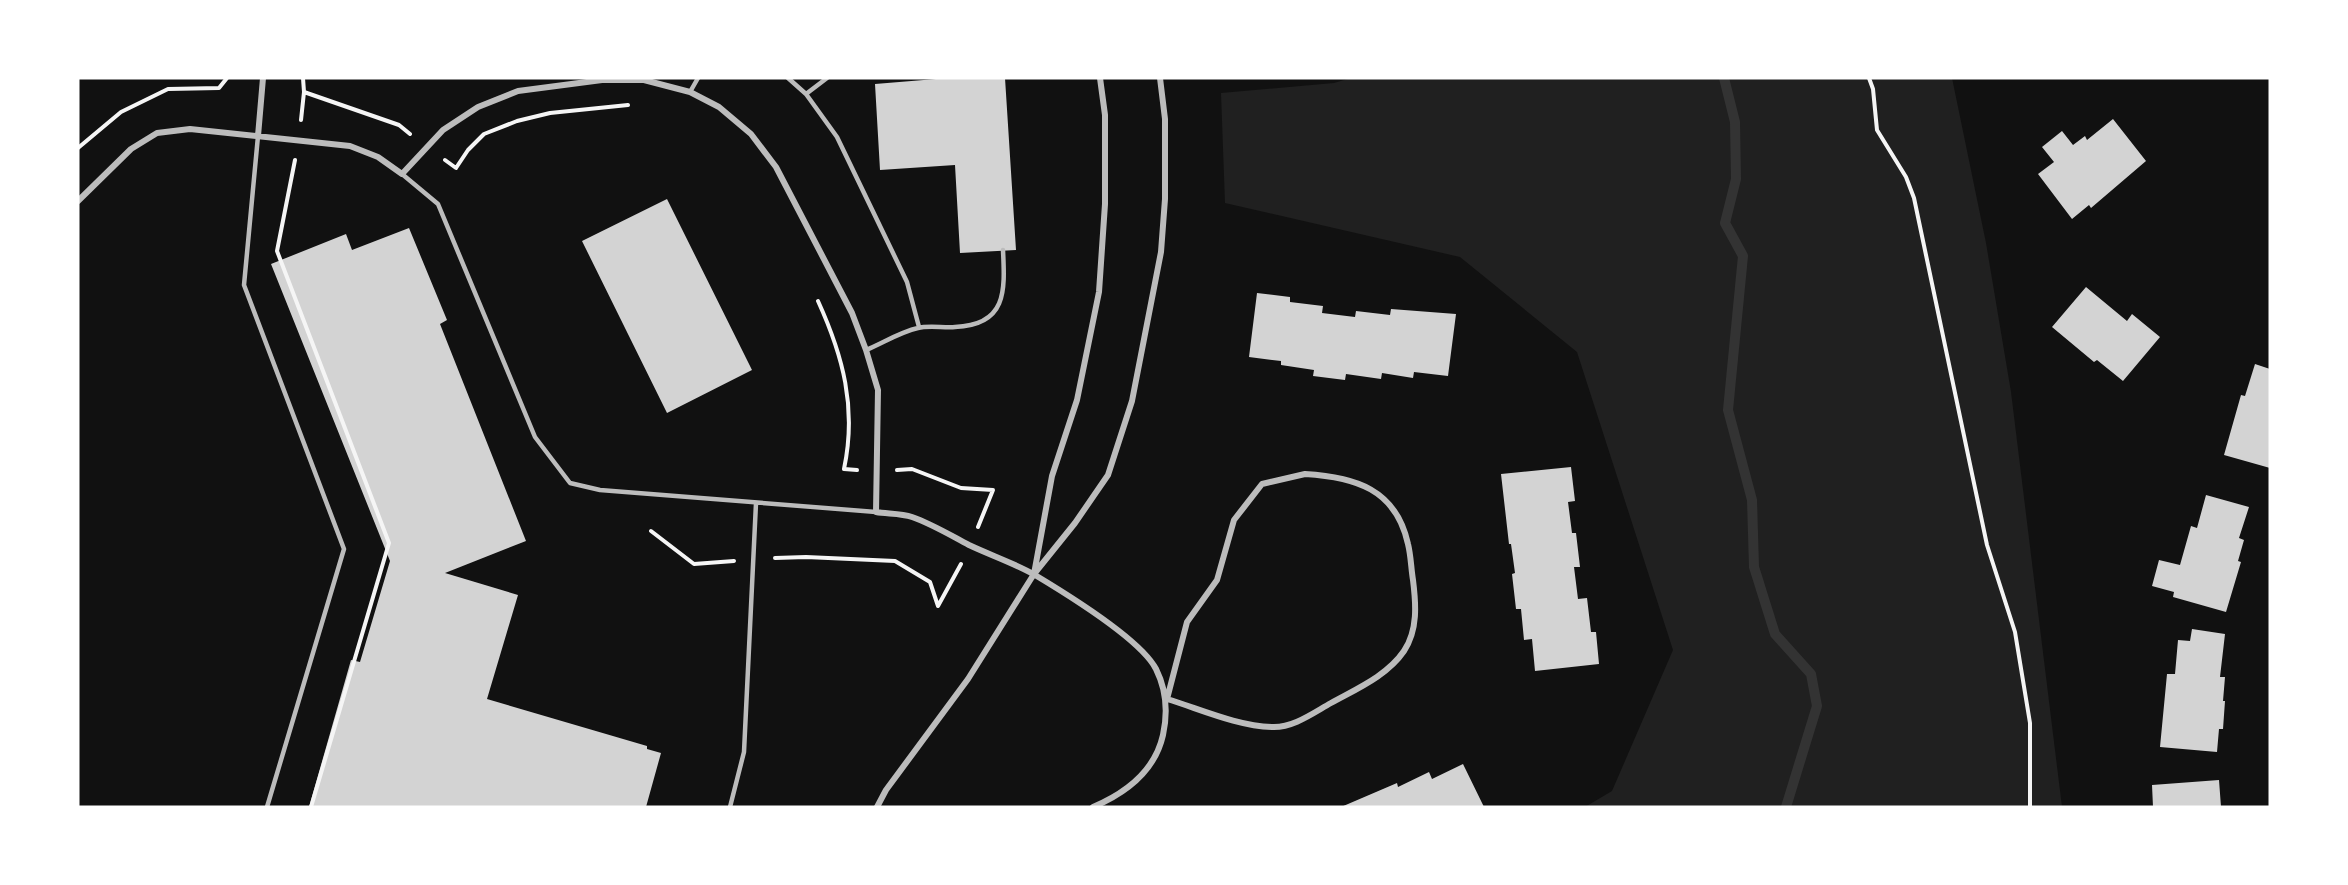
<svg xmlns="http://www.w3.org/2000/svg" width="2348" height="885" viewBox="0 0 2348 885" font-family="'Roboto Serif',serif">
	<rect width="100%" height="100%" fill="#111"/>
	<path fill="#202020" d="M1351 78H1952L1986 243 2011 392 2062 807H1585L1612 791 1673 650 1577 352 1460 257 1225 203 1221 93 1334 83Z"/>
	<g fill="none" stroke-linecap="round" stroke-linejoin="round">
		<path stroke="#333" stroke-width="10" d="M1724 78 1735 122 1736 179 1725 223 1743 256 1728 410 1752 500 1754 567 1775 634 1811 674 1817 706 1786 807"/>
	</g>
	<path fill="#d3d3d3" d="M948 78H1005L1016 250 960 253 955 165 880 170 875 84Z
		M2113 119 2146 161 2091 208 2089 205 2072 219 2038 174 2054 162 2042 147 2062 131 2073 145 2085 136 2087 140Z
		M667 199 752 370 667 413 582 241Z
		M409 228 447 320 440 324 526 541 445 573 518 595 487 699 647 746V749L661 753 646 807H309L351 660 360 662 390 561 271 264 346 234 352 250Z
		M2086 287 2127 321 2132 314 2160 337 2123 381 2097 360 2094 362 2052 327Z
		M1257 293 1290 297V302L1323 306 1322 313 1355 317 1356 311 1390 315 1391 309 1456 314 1448 376 1414 372 1413 378 1382 373 1381 379 1346 374 1345 380 1313 376 1314 370 1281 365V361L1249 357Z
		M2255 364 2270 369V468L2224 455 2241 395 2245 396Z
		M1571 467 1575 501 1568 502 1572 533H1576L1580 567H1574L1578 599 1587 598 1591 632H1596L1599 664 1535 671 1532 639 1524 640 1521 609H1516L1512 574 1515 573 1511 544H1509L1501 474Z
		M2206 495 2249 507 2239 538 2244 540 2238 561 2241 562 2226 612 2173 597 2174 592 2152 586 2159 560 2180 565 2191 526 2197 528Z
		M2192 629 2225 634 2220 677H2225L2223 701H2225L2223 729H2219L2217 752 2160 747 2167 674H2175L2178 640 2190 641Z
		M1463 764 1484 807H1341L1397 783 1398 787 1429 772 1432 779Z
		M2219 780 2221 807H2153L2152 785Z"/>
	<g fill="none" stroke-linecap="round" stroke-linejoin="round">
		<path stroke="#f5f5f5" stroke-width="4" d="M303 78 304 92 399 125 410 134
			M1869 78 1873 89 1877 130 1906 177 1914 198 1987 545 2015 632 2030 723V807
			M301 120 304 92
			M78 148 121 112 168 89 219 88 227 78
			M295 160 277 251 389 543 311 807
			M445 160 456 168 468 150 484 134 517 121 550 113 628 105
			M818 301C843 356 857 408 844 469L857 470
			M897 470 912 469 961 488 993 490 978 527
			M651 531 694 564 734 561
			M775 558 806 557 895 561 930 582 938 606 961 564"/>
		<path stroke="#bcbcbc" stroke-width="4.5" d="M788 78 806 94 837 137 907 282 919 327
			M690 92 698 78
			M806 94 827 78
			M258 136 244 285 344 549 267 807
			M402 174 438 204 535 437 570 483 600 490 876 512
			M866 350C883 343 900 332 918 328 928 325 944 328 955 327 1007 325 1005 291 1003 250
			M730 807 744 752 756 503"/>
		<path stroke="#bcbcbc" stroke-width="6" d="M258 136 263 78
			M78 201 131 149 157 133 190 129 350 146 378 157 402 174 443 130 478 107 518 91 602 80H644L690 92 719 107 751 134 776 167 852 313 866 350 878 390 876 512C887 514 901 513 912 517 932 524 950 535 969 545 990 555 1014 563 1035 575 1065 593 1141 640 1156 669 1167 691 1168 712 1163 735 1155 771 1126 793 1093 807
			M1305 474C1355 477 1396 489 1408 544 1411 556 1411 568 1413 580 1416 604 1418 630 1404 651 1387 676 1356 689 1331 703 1313 713 1293 728 1272 727 1237 726 1200 709 1167 699L1187 622 1217 580 1234 520 1262 484Z
			M1034 574 1052 476 1077 400 1099 292 1105 204V115L1100 78
			M877 807 886 790 968 679 1034 574 1075 523 1108 475 1132 401 1161 252 1165 199V119L1160 78"/>
	</g>
	<rect width="2348" height="885" fill="none" stroke="#ffffff" stroke-width="159"/>
</svg>
